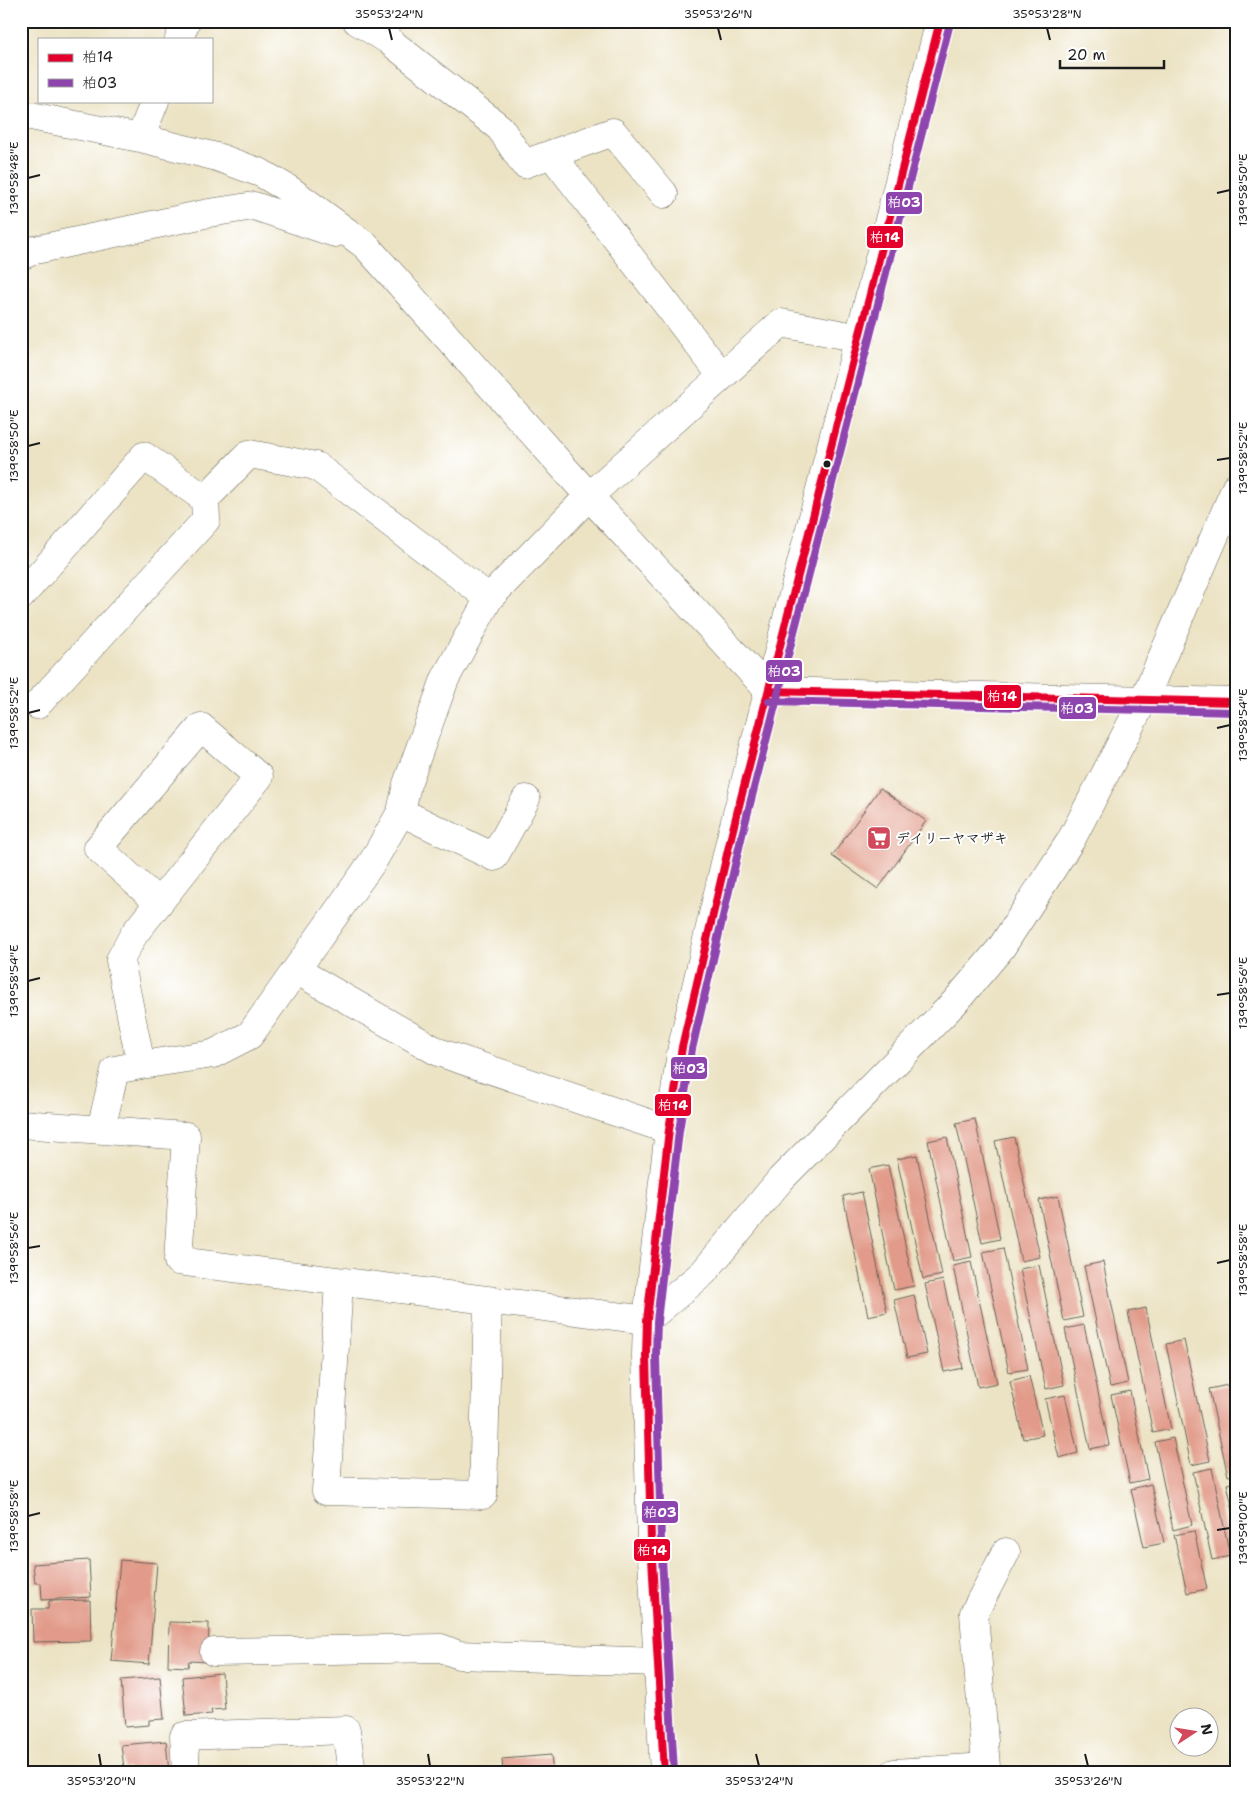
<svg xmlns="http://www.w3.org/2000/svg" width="1257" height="1794" viewBox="0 0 1257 1794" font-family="'Shantell Sans','Klee One',sans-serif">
	<rect width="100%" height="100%" fill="#fff"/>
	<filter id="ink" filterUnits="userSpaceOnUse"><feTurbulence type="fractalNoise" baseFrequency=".02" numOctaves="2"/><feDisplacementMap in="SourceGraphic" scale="10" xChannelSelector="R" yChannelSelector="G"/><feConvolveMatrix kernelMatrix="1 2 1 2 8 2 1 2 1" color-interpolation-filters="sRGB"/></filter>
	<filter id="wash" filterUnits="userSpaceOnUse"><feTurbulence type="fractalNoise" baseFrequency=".0096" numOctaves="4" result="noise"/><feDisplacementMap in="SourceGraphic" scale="20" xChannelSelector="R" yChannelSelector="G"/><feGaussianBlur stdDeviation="1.12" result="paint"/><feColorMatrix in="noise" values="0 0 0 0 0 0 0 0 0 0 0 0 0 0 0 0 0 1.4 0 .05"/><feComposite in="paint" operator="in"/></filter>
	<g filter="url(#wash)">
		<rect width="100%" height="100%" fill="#ece3c4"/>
		<g id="blocks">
			<path fill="#e29b8a" d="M880 788 926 821 878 889 832 856Z
				M975 1119 1000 1239 982 1243 956 1123Z
				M947 1137 972 1257 953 1261 928 1141Z
				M1014 1137 1040 1257 1021 1261 995 1141Z
				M917 1155 942 1275 923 1279 897 1159Z
				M888 1165 914 1286 894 1290 869 1169Z
				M862 1192 887 1312 868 1316 843 1196Z
				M1058 1196 1083 1317 1064 1321 1039 1200Z
				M1003 1248 1028 1369 1009 1372 983 1252Z
				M971 1262 997 1383 978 1387 953 1266Z
				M1103 1262 1128 1383 1110 1387 1084 1266Z
				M1039 1265 1064 1385 1046 1389 1020 1269Z
				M943 1280 963 1368 944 1372 925 1284Z
				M914 1295 927 1354 907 1358 894 1300Z
				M1146 1308 1171 1429 1153 1433 1128 1312Z
				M1084 1325 1109 1445 1090 1449 1065 1329Z
				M1184 1340 1210 1461 1191 1465 1166 1344Z
				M1029 1376 1043 1435 1023 1439 1010 1381Z
				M1228 1385 1236 1422V1475L1228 1476 1209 1389Z
				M1130 1391 1148 1479 1130 1483 1111 1395Z
				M1065 1395 1078 1453 1059 1458 1045 1399Z
				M1173 1438 1192 1525 1173 1530 1155 1442Z
				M1212 1468 1230 1556 1212 1560 1193 1472Z
				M1236 1482V1519H1235L1227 1484Z
				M1151 1484 1164 1543 1144 1547 1131 1489Z
				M1194 1531 1207 1589 1187 1593 1174 1535Z
				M89 1560 91 1597 42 1600 41 1583H35L33 1564Z
				M120 1560 157 1563 149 1664 111 1661Z
				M90 1600 91 1641 33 1642 32 1609H48L49 1601Z
				M169 1622 209 1623 208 1662 189 1661 188 1667 168 1666Z
				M222 1673 225 1709 211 1710 212 1714 186 1716 182 1677Z
				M160 1677 164 1719 149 1720V1725L125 1727 121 1680Z
				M166 1741 169 1773H130L129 1768H124L121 1745Z
				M551 1755 553 1773H503L502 1759Z"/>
		</g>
	</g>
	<g filter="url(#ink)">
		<use href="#blocks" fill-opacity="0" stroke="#656257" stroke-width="1"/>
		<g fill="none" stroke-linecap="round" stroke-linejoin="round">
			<defs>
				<path id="minor" d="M357 21 388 40 500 128 524 164 613 132 664 194
					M179 39 186 21
					M21 114 140 138 217 157 261 173 290 190 358 240 366 246 589 496 769 691 1236 702
					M140 138 155 101
					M551 154 722 376
					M21 256 35 250 209 213 254 206 335 233
					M21 596 144 456 205 499 249 454 316 466 489 598 589 496 781 323 860 338
					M37 705 206 520 205 499
					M401 812 494 857 526 799
					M296 970 438 1052 669 1130
					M141 1065 213 1054 250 1035 373 861 401 812 407 784 445 679 489 598
					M21 1124 186 1136 178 1261 647 1320 703 1273 781 1179 955 1002 1001 948 1071 840 1144 699 1236 487
					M101 1129 115 1070 141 1065 120 960 134 934 259 777 201 727 98 848 159 903
					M339 1282 326 1491 483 1495 488 1300
					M214 1652 441 1648 459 1655 658 1662
					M186 1773 184 1736 346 1730 352 1773
					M894 1773 986 1767 974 1613 1006 1552"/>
				<path id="major" d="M664 1773 651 1540 646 1355 647 1320 669 1130 682 1047 732 833 940 21"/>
			</defs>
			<use href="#minor" stroke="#656257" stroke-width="29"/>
			<use href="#major" stroke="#656257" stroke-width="29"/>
			<use href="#minor" stroke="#fff" stroke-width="28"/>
			<use href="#major" stroke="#fff" stroke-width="28"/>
			<defs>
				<path id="bus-1" d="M769 691 1236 702
					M664 1773 651 1540 646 1355 647 1320 669 1130 682 1047 732 833 940 21"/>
				<path id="bus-2" d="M769 701 1236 712
					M674 1772 661 1540 656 1355 657 1321 679 1131 692 1049 742 835 950 23"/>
			</defs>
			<use href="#bus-1" stroke="#fff" stroke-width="11"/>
			<use href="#bus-2" stroke="#fff" stroke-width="11"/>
			<use href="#bus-1" stroke="#e4002b" stroke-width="8"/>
			<use href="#bus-2" stroke="#8e44ad" stroke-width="8"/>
		</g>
	</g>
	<path fill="none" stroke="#1c1c1c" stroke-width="2" d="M389 28 392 40M718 28 721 40M1047 28 1050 40M28 178 40 175M1217 193 1230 190M28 446 40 443M1217 460 1230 458M28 713 40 710M1217 728 1230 725M28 981 40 978M1217 995 1230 993M28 1248 40 1246M1217 1263 1230 1260M28 1516 40 1513M1217 1530 1230 1528M99 1754 101 1766M428 1754 430 1766M756 1754 759 1766M1085 1754 1088 1766"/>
	<defs>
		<symbol id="supermarket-square" viewBox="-11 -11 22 22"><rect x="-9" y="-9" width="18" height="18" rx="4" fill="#d1495b" stroke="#fff"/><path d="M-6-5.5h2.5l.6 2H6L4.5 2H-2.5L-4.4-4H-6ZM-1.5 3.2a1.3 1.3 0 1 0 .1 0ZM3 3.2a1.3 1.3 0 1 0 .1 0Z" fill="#fff"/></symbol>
	</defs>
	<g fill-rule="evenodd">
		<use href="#supermarket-square" x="865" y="824" width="28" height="28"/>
	</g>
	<circle fill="#1c1c1c" stroke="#fff" stroke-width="2" cx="827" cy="464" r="4.5"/>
	<g text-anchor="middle" stroke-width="4" stroke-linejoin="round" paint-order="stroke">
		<g font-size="14" font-weight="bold" fill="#1c1c1c" stroke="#fff" text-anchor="start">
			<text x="896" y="843">デイリーヤマザキ</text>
		</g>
	</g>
	<g stroke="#fff" stroke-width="2">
		<rect x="885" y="191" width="38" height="24" rx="5" fill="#8e44ad"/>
		<rect x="866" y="225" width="38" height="24" rx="5" fill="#e4002b"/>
		<rect x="765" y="659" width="38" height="24" rx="5" fill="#8e44ad"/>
		<rect x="983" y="684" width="39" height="25" rx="5" fill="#e4002b"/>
		<rect x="1058" y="696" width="39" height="24" rx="5" fill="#8e44ad"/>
		<rect x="670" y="1056" width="38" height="24" rx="5" fill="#8e44ad"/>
		<rect x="654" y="1093" width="38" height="24" rx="5" fill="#e4002b"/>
		<rect x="641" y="1500" width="38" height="24" rx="5" fill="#8e44ad"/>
		<rect x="633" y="1538" width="38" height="24" rx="5" fill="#e4002b"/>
	</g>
	<g font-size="14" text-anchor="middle" font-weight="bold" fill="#fff">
		<text x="904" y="207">柏03</text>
		<text x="885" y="242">柏14</text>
		<text x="784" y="676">柏03</text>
		<text x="1002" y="701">柏14</text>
		<text x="1077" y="713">柏03</text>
		<text x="689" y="1073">柏03</text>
		<text x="673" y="1110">柏14</text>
		<text x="660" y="1517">柏03</text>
		<text x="652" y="1555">柏14</text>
	</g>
	<rect width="1257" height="1794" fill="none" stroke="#fff" stroke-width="55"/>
	<rect x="38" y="38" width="175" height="65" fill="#ffffff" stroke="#a4a4a4"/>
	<rect x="48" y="54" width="25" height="8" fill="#e4002b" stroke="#a4a4a4"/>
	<text x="82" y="62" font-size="15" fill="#1c1c1c">柏14</text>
	<rect x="48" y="79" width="25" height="8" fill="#8e44ad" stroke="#a4a4a4"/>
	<text x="82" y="88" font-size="15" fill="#1c1c1c">柏03</text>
	<g transform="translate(1194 1732) rotate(78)"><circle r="24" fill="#ffffff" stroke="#a4a4a4"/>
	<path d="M0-4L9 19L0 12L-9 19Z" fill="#d1495b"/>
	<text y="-8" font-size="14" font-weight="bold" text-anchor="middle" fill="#1c1c1c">N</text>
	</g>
	<path d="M1060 60v8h104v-8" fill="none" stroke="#1c1c1c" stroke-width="2.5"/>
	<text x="1067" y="60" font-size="15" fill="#1c1c1c" stroke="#ffffff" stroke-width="4" paint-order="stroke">20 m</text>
	<rect x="28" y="28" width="1202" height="1738" fill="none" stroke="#1c1c1c" stroke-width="2"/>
	<g font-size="12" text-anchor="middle" fill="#1c1c1c">
		<text x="389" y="18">35°53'24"N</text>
		<text x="718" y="18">35°53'26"N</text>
		<text x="1047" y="18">35°53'28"N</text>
		<text transform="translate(14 178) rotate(-90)" y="4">139°58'48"E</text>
		<text transform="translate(1243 190) rotate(-90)" y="4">139°58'50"E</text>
		<text transform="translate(14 446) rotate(-90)" y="4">139°58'50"E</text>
		<text transform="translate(1243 458) rotate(-90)" y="4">139°58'52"E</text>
		<text transform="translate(14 713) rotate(-90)" y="4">139°58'52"E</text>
		<text transform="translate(1243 725) rotate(-90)" y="4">139°58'54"E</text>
		<text transform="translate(14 981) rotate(-90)" y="4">139°58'54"E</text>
		<text transform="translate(1243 993) rotate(-90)" y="4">139°58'56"E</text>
		<text transform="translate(14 1248) rotate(-90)" y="4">139°58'56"E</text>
		<text transform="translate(1243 1260) rotate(-90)" y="4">139°58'58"E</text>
		<text transform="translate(14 1516) rotate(-90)" y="4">139°58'58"E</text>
		<text transform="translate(1243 1528) rotate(-90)" y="4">139°59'00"E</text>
		<text x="101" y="1785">35°53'20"N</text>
		<text x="430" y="1785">35°53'22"N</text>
		<text x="759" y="1785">35°53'24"N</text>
		<text x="1088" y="1785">35°53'26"N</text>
	</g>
</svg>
